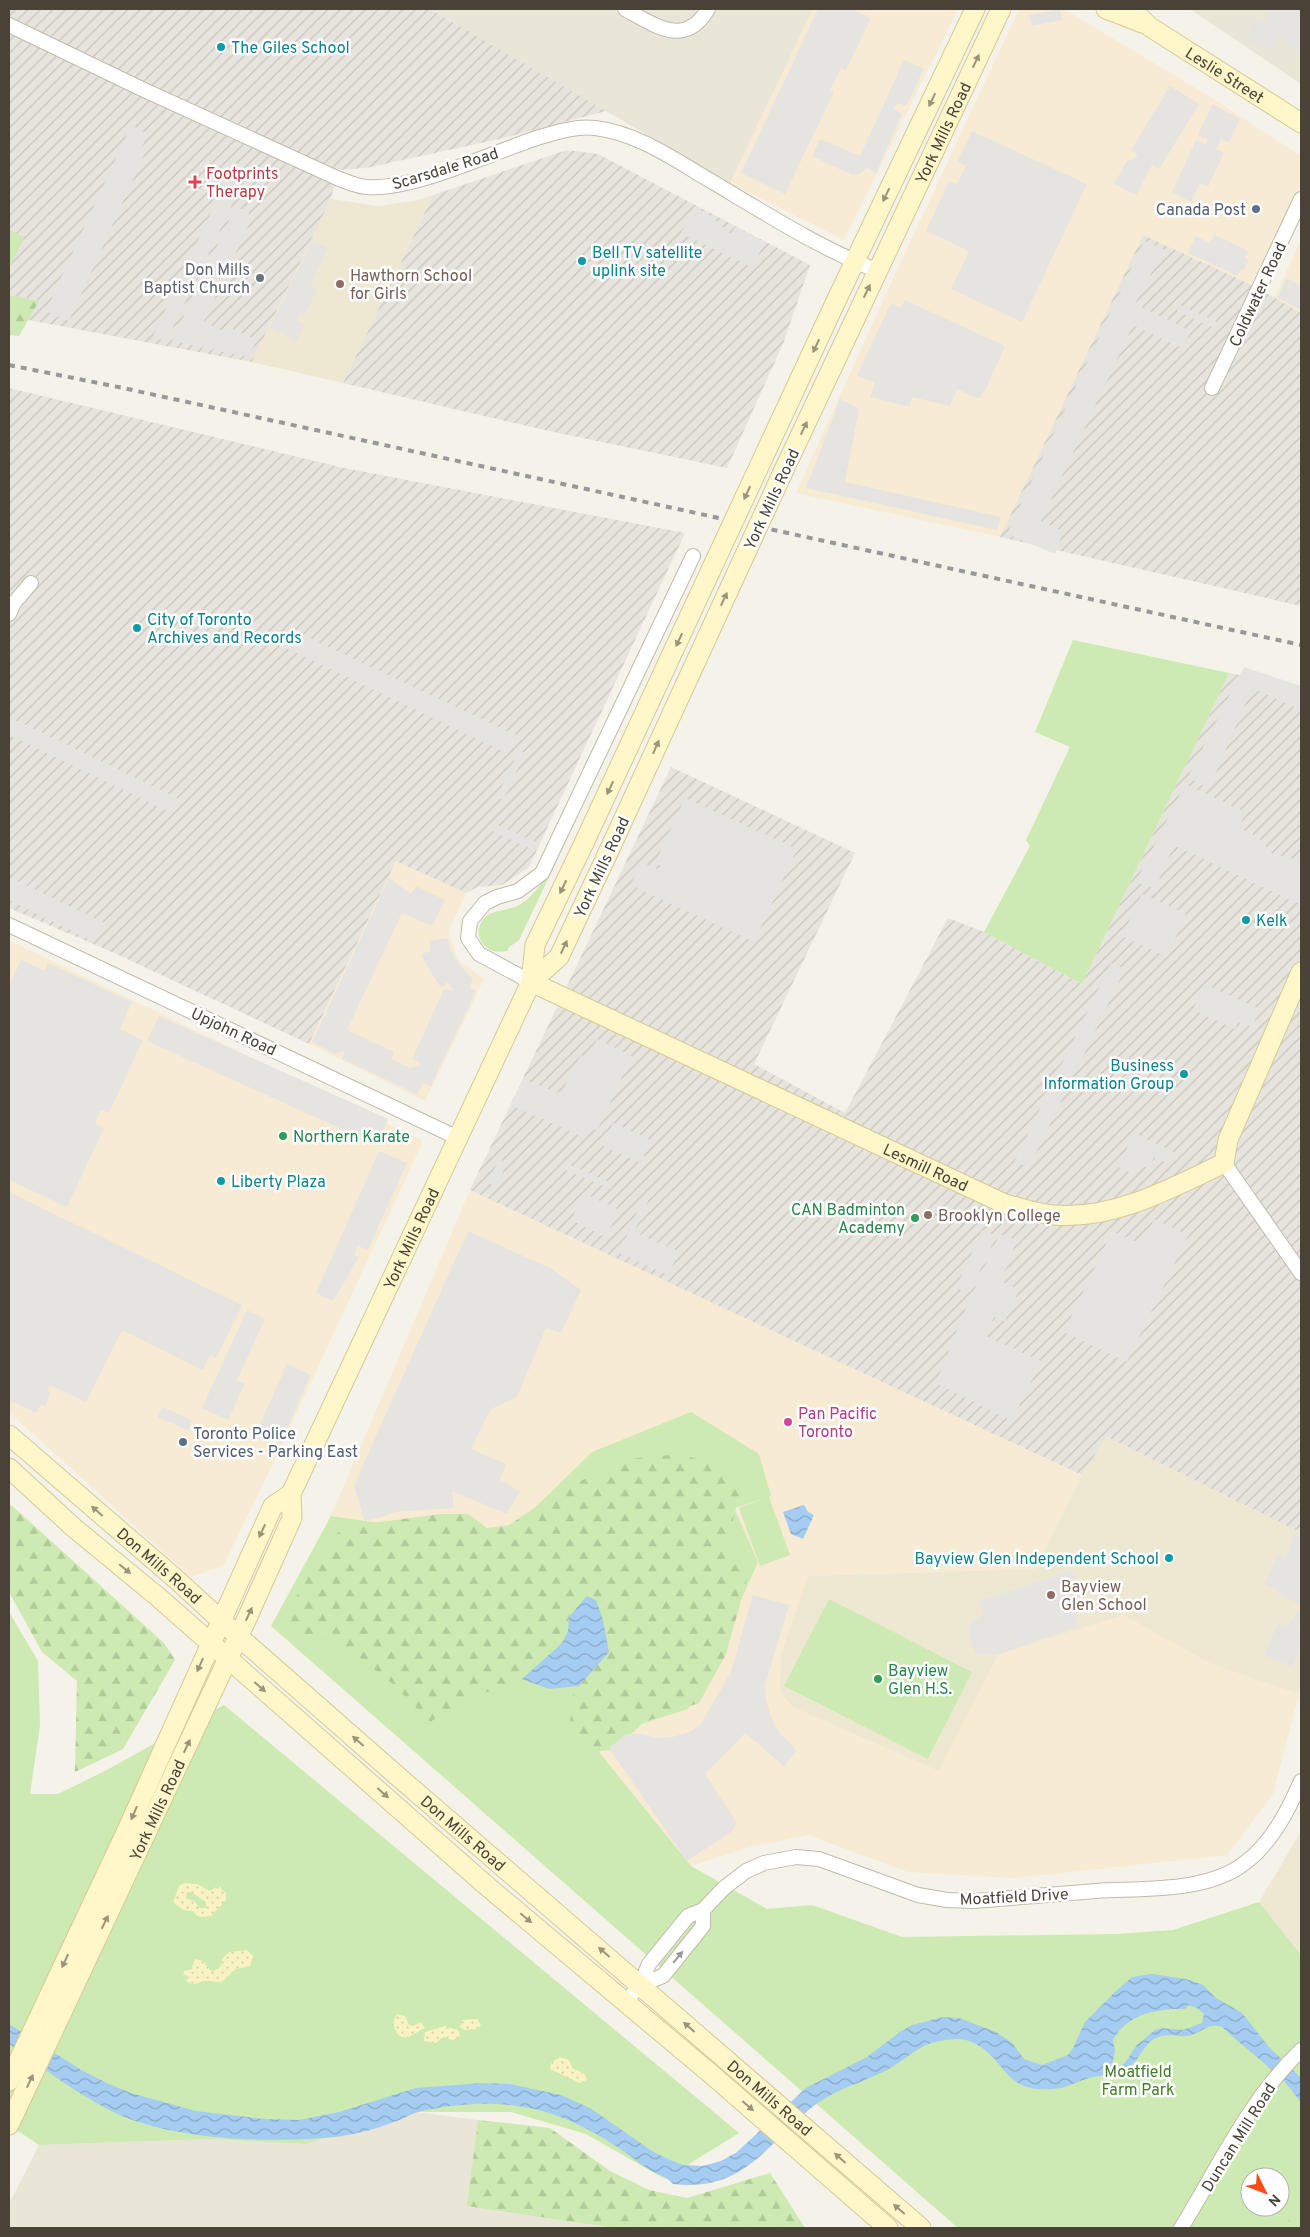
<svg xmlns="http://www.w3.org/2000/svg" width="1310" height="2237" viewBox="0 0 1310 2237" font-family="Overpass,sans-serif">
	<defs>
		<pattern id="industrial-furrows" width="10" height="10" patternUnits="userSpaceOnUse" patternTransform="scale(1.25)"><rect width="10" height="10" fill="#e7e4de"/><path d="M-1 1l2-2M0 10L10 0M9 11l2-2" fill="none" stroke="#c8c5bf"/></pattern>
		<pattern id="forest-firs" width="22" height="20" patternUnits="userSpaceOnUse" patternTransform="scale(1.25)"><rect width="22" height="20" fill="#cceab1"/><path d="M5 1l3.5 6h-7zM16 11l3.5 6h-7z" fill="#b1ca99"/></pattern>
		<pattern id="sand-dots" width="8" height="8" patternUnits="userSpaceOnUse" patternTransform="scale(1.25)"><rect width="8" height="8" fill="#f9f2c5"/><path d="M2 2h.1M6 6h.1" fill="none" stroke="#d7d1aa" stroke-width="1.8" stroke-linecap="round"/></pattern>
		<pattern id="water-waves" width="16" height="10" patternUnits="userSpaceOnUse" patternTransform="scale(1.25)"><rect width="16" height="10" fill="#a5cdf2"/><path d="M0 5q4-4 8 0t8 0" fill="none" stroke="#88a8c5"/></pattern>
	</defs>
	<rect width="100%" height="100%" fill="#f5f2e9"/>
	<path fill="#e9e5d7" d="M430 9H813L730 183Z
		M1190 9H1301V84Z
		M416 2112 478 2120 468 2206 614 2228H9V2204L39 2145 210 2139 305 2144Z"/>
	<path fill="#f7ebd4" d="M813 9H958L844 240 730 183Z
		M1019 9H1064L1209 96 1301 156V184L1254 286 1143 235 1000 537 796 493 886 294Z
		M1301 240V313L1274 298Z
		M396 861 466 893 449 930 457 959 484 979 425 1101 309 1044Z
		M9 940 423 1141 279 1451 223 1566 191 1577 9 1412Z
		M470 1190 1082 1475 1035 1569 808 1576 939 1771 998 1655 1123 1615 1209 1663 1299 1694 1273 1794 1227 1855 1015 1878 908 1872 808 1835 750 1847 691 1866 598 1751 629 1728 501 1541 331 1516Z"/>
	<path fill="url(#industrial-furrows)" d="M9 9H430L606 111 504 138 366 168 338 170 331 199 252 362 28 320 39 301 9 295Z
		M567 150 598 154 810 265 783 344 727 468 549 431 343 383 433 195Z
		M1143 235 1254 286 1301 313V606L1000 537Z
		M9 388 344 468 685 533 529 867 502 885 478 887 466 893 396 861 309 1044 112 952 9 908Z
		M1229 673 1301 687V1533L1107 1437 1082 1475 470 1190 671 767 855 853 754 1064 845 1113 948 918 984 932 1082 984Z"/>
	<path fill="#eee8d3" d="M433 195 343 383 252 362 331 199 378 206 414 201Z
		M1107 1437 1301 1533V1674L1299 1694 1209 1663 1123 1615 998 1655 939 1771 793 1707 780 1692 781 1655 808 1576 1035 1569 1082 1475Z
		M1301 1831V1955L1259 1902Z"/>
	<path fill="#cceab1" fill-rule="evenodd" d="M9 230 24 237 9 270Z
		M1073 640 1229 673 1082 984 984 932 1030 846 1026 840 1070 747 1035 732Z
		M566 836 568 837 519 940 508 948V951C500 952 493 953 486 947 481 943 478 937 479 930 481 910 501 912 515 907 523 903 531 897 536 890 550 875 557 854 566 836Z
		M691 1412 759 1454 771 1496 769 1497 790 1555 760 1566 739 1508 763 1499 734 1508 758 1562 729 1627 688 1709 629 1728 599 1752 691 1866 767 1909 812 1905 902 1937 1116 1934 1173 1930 1259 1902 1301 1955V2228H958L271 1626 331 1516 501 1541 592 1452ZM1250 2177H1280V2207H1250Z
		M829 1599 972 1672 928 1759 784 1686Z
		M9 1612 38 1661 40 1725 30 1794H58L105 1771 224 1705 739 2133 665 2179 586 2134 511 2112H416L305 2144 210 2139 39 2145 9 2125Z"/>
	<path fill="url(#forest-firs)" d="M9 295 39 301 19 336 9 335Z
		M681 1454 716 1465 734 1483 739 1496 728 1540 747 1579 726 1654 699 1703 644 1722 614 1750 580 1752 569 1732 574 1688 579 1686 603 1620 596 1600 588 1596 569 1616 568 1631 562 1643 522 1679 464 1701 430 1722 394 1685 332 1635 303 1649 283 1620 332 1536 350 1526 441 1514H468L487 1528 509 1525 561 1490 628 1459Z
		M9 1503 164 1643 175 1660 123 1749 75 1772 77 1681 42 1652 9 1592Z
		M478 2120 550 2128 610 2171 649 2190 687 2198 770 2173 805 2228H614L467 2206Z
		M1301 2213V2228H1282L1291 2217Z"/>
	<path fill="url(#sand-dots)" fill-rule="evenodd" d="M183 1883 197 1884 210 1891 216 1887H220L226 1893V1900L211 1916 198 1917 193 1911 183 1910 173 1902 179 1886ZM191 1892 206 1902V1908H200L194 1901 186 1898 187 1893Z
		M247 1950 253 1956 250 1966 236 1969 222 1982C216 1983 211 1980 205 1981 197 1982 194 1987 186 1981L188 1976 182 1974 184 1971 192 1969 193 1962 196 1959 203 1961 210 1970 214 1971 221 1966 222 1959 229 1952Z
		M397 2014 405 2016 409 2025 413 2026 421 2022 425 2028 407 2038 401 2037C394 2032 391 2021 397 2014Z
		M477 2019 481 2025 477 2029 464 2030 460 2027 463 2020Z
		M445 2026 458 2030 460 2036 453 2040 443 2037 436 2043 424 2041 425 2032Z
		M559 2057 569 2060 573 2069 584 2073 587 2080 579 2083C576 2081 552 2070 550 2069L551 2063Z"/>
	<path fill="#e6e4e1" d="M818 9H852L871 18 846 70 841 68 830 90 834 92 785 194 741 173Z
		M1060 9 1062 20 1032 26 1029 15Z
		M1270 9H1301V52L1278 36 1271 49 1246 43 1254 21 1267 22Z
		M904 60 924 69 906 106 898 103 894 109 902 114 876 173 867 168 859 174 852 175 812 156 820 139 860 156Z
		M1170 86 1199 104 1159 169 1152 165 1136 195 1114 184 1127 161 1135 158 1138 155 1131 150Z
		M1212 104 1240 119 1229 142 1221 139 1216 149 1224 153 1208 187 1200 183 1191 202 1172 192 1196 140 1206 144 1208 140 1198 135Z
		M131 125 148 134 139 153 144 155 69 321 46 311Z
		M972 131 1087 184 1022 322 951 289 969 251 926 231 949 181 957 184 966 166 957 162Z
		M228 177 242 184 166 342 153 336Z
		M236 206 253 216 204 321 223 332 232 329 257 340 248 357 172 341Z
		M695 207 712 217 731 234 735 227 764 242 753 268 681 233Z
		M1214 235 1249 251 1245 258 1249 260 1244 270 1241 269 1237 276 1188 253 1196 236 1210 243Z
		M312 241 328 248 310 286 317 289 305 314 301 312 297 320 305 324 297 341 270 328Z
		M1144 241 1164 249 1135 304 1191 331 1182 348 1133 325 1041 521 1063 532 1055 554 1007 534Z
		M1286 278 1301 286V310L1277 298Z
		M905 300 1005 346 985 391H983L979 399 957 389 950 406 912 397 909 407 870 397 875 383 857 375 891 303 901 308Z
		M1180 305 1217 322 1214 328 1177 311Z
		M840 399 859 409 845 482 1001 517 997 530 806 488Z
		M292 630 516 735 507 753 284 647Z
		M1244 667 1301 686V710L1252 688 1209 789 1188 777Z
		M9 717 179 799 172 813 9 735Z
		M519 750 525 753 503 800 497 797Z
		M1185 784 1245 812 1239 828 1258 837 1272 854 1298 860 1301 864V905L1174 845 1155 889 1136 882Z
		M685 798 797 849 754 942 631 885 641 862 660 870 661 866 655 863Z
		M493 823 537 843 533 850 490 830Z
		M9 877 104 923 95 942 9 900Z
		M389 878 411 894 416 886 445 900 432 926 402 913 347 1030 394 1052 391 1059 410 1068 419 1065 420 1062 412 1059 444 989 453 991 448 982 441 988 425 963 421 954 431 951 429 941 448 938 451 950 458 963 473 979 470 988 476 991 431 1086 423 1083 417 1094 342 1059 345 1051H342L335 1054 312 1042Z
		M1142 894 1186 914 1167 957 1122 936Z
		M21 960 45 971 48 963 132 1002 120 1029 143 1040 109 1113 101 1110 97 1118 95 1124 104 1128 67 1207 9 1180V986Z
		M1111 963 1125 969 1029 1168 1015 1161Z
		M1204 984 1260 1009 1252 1027 1238 1022 1235 1029 1193 1010Z
		M159 1016 388 1119 377 1145 147 1041Z
		M597 1039 632 1056 597 1131 592 1128 585 1129 581 1136 511 1105 523 1079 561 1094 581 1055 588 1058Z
		M613 1123 651 1140 641 1163 603 1146Z
		M1134 1133 1174 1152 1169 1164 1154 1157 1149 1168 1139 1164 1134 1174 1118 1167Z
		M379 1151 407 1163 368 1250 358 1246 354 1255 363 1259 359 1257 333 1301 316 1293Z
		M499 1159 507 1163 496 1187 488 1183Z
		M565 1163 614 1184 611 1189 563 1169Z
		M9 1192 242 1305 216 1358 210 1355 203 1370 122 1330 86 1402 50 1385 47 1391 51 1393 45 1406 41 1404 36 1413 9 1400Z
		M584 1193 619 1210 606 1237 571 1220Z
		M644 1197 649 1199 634 1232 679 1252 668 1275 619 1253Z
		M1154 1219 1188 1235 1127 1362 1064 1332 1112 1231 1142 1245Z
		M982 1230 996 1236 969 1293 956 1288Z
		M468 1231 552 1269 581 1290 561 1333 546 1328 517 1397 491 1409 471 1449 506 1464 500 1480 520 1491 507 1514 452 1491 454 1508 394 1512 382 1517 364 1521 354 1485Z
		M1000 1234 1017 1240 1001 1281 1019 1290 1005 1321 994 1317 985 1336 1041 1361 1012 1421 936 1383 965 1310Z
		M247 1310 265 1319 237 1380 245 1384 228 1420 202 1408Z
		M287 1364 311 1375 280 1444 256 1433Z
		M162 1407 192 1420 188 1430 158 1417Z
		M1294 1534 1301 1537V1605L1281 1596 1273 1588 1264 1584 1278 1555 1286 1558Z
		M1072 1570 1082 1604 1075 1618 1078 1626 1000 1654H976L969 1638V1626L984 1612 976 1602Z
		M753 1595 789 1605 765 1685 766 1699 771 1718 779 1732 797 1751 784 1766 745 1733 705 1774 737 1823 731 1832 687 1861 609 1748 626 1734H641L658 1738 672 1737 690 1732 700 1725 731 1672Z
		M1301 1608V1623L1298 1630 1301 1632V1646L1292 1667 1264 1655 1279 1622 1287 1626Z"/>
	<path fill="url(#water-waves)" fill-rule="evenodd" d="M804 1505 808 1512 814 1515 803 1539 791 1534 783 1512Z
		M587 1596 596 1600 603 1620 609 1652 579 1686 549 1689 522 1679 562 1643 568 1631 569 1617Z
		M1152 1974 1186 1979 1203 1985 1216 1998 1242 2013 1269 2047 1301 2078V2103C1281 2072 1248 2052 1222 2027 1207 2022 1201 2034 1187 2036 1176 2037 1165 2032 1154 2039 1142 2046 1139 2062 1127 2069 1123 2071 1120 2072 1116 2073 1106 2075 1096 2076 1086 2079 1078 2081 1070 2086 1061 2088 999 2097 1010 2057 969 2041 957 2037 941 2040 929 2044 913 2050 901 2063 887 2070 864 2082 836 2089 815 2105 767 2142 746 2193 673 2184 667 2176 658 2175 650 2170 643 2166 636 2160 629 2155 560 2106 505 2094 422 2111 412 2113 401 2120 391 2123 376 2129 359 2133 343 2136 286 2143 208 2141 152 2126 97 2112 55 2075 9 2044V2024L83 2071 109 2084 131 2093 196 2111 265 2119 299 2120 339 2112 416 2088 482 2083 510 2084 561 2095 590 2108 652 2151 668 2159 683 2165 702 2166 721 2161 737 2152 806 2088 867 2057 900 2032 912 2025 943 2017 959 2018 996 2032 1012 2043 1024 2059 1042 2065 1068 2055 1073 2048 1085 2022 1116 1991 1132 1977ZM1189 2005 1197 2008 1204 2014 1202 2023 1183 2030 1162 2028 1155 2030 1137 2045 1124 2064 1114 2067 1112 2065 1115 2051 1113 2040C1127 2014 1157 2008 1185 2009Z"/>
	<g fill="none" stroke-linecap="round" stroke-linejoin="round">
		<defs>
			<path id="street" d="M625 9C656 26 685 48 708 9
				M9 25 142 89 337 178C347 182 356 186 366 187 414 191 492 152 540 137 557 132 576 126 595 128 638 133 675 160 711 181 765 213 819 248 878 271
				M1212 388 1301 199
				M9 614 14 603 31 583
				M9 925 458 1138
				M531 982 479 954 468 938 470 921 485 903 497 897 518 891 542 873 693 556
				M1224 1163 1301 1273
				M640 1985 663 1976 703 1926V1910
				M626 2002 640 1985 649 1964 688 1916 703 1910 724 1888 746 1871 764 1863 796 1857 819 1859 918 1895 947 1900 974 1901C1015 1898 1055 1894 1096 1891 1142 1888 1208 1893 1246 1862 1272 1842 1288 1811 1301 1781
				M1181 2228C1218 2168 1249 2100 1301 2050"/>
			<g id="secondary">
				<path d="M1106 9 1142 23"/>
				<path id="s1" d="M1131 9 1150 27 1301 123"/>
				<path d="M836 301 975 9"/>
				<path id="s2" d="M783 472 1001 9"/>
				<path id="s3" d="M531 982 1005 1204C1022 1208 1037 1214 1054 1215 1114 1220 1172 1188 1224 1163L1228 1140 1301 972"/>
				<path d="M531 982 559 957 607 855"/>
				<path id="s4" d="M9 1435 177 1580 238 1636 394 1773 921 2228"/>
				<path d="M9 1468 73 1527 158 1597 488 1887 711 2074 888 2228"/>
				<path d="M9 2081 128 1828 273 1506 291 1494"/>
				<path id="s5" d="M9 2125 248 1616 292 1518 291 1494 531 982 535 945 584 843"/>
			</g>
		</defs>
		<use href="#street" stroke="#c1bbab" stroke-width="16"/>
		<use href="#secondary" stroke="#d6c998" stroke-width="21"/>
		<use href="#street" stroke="#fff" stroke-width="14"/>
		<use href="#secondary" stroke="#fff6c9" stroke-width="19"/>
		<path stroke="#989898" stroke-width="4" stroke-dasharray="6 6" stroke-linecap="butt" d="M9 365 123 388 1301 645"/>
		<defs>
			<path id="secondary-bridge" d="M584 843 836 301
				M607 855 783 472"/>
		</defs>
		<use href="#secondary-bridge" stroke="#d6c998" stroke-width="21" stroke-linecap="butt"/>
		<use href="#secondary-bridge" stroke="#fff6c9" stroke-width="19"/>
	</g>
	<defs><path id="oneway-solid" d="M-6-.8H1V-3.2L6.5 0L1 3.2V.8H-6Z" transform="scale(1.25)"/></defs>
	<g fill="#9b9479">
		<use href="#oneway-solid" transform="translate(976 61) rotate(-65)"/>
		<use href="#oneway-solid" transform="translate(932 100) rotate(115)"/>
		<use href="#oneway-solid" transform="translate(886 195) rotate(116)"/>
		<use href="#oneway-solid" transform="translate(867 291) rotate(-64)"/>
		<use href="#oneway-solid" transform="translate(816 346) rotate(115)"/>
		<use href="#oneway-solid" transform="translate(804 428) rotate(-65)"/>
		<use href="#oneway-solid" transform="translate(747 493) rotate(115)"/>
		<use href="#oneway-solid" transform="translate(724 599) rotate(-65)"/>
		<use href="#oneway-solid" transform="translate(679 640) rotate(115)"/>
		<use href="#oneway-solid" transform="translate(656 747) rotate(-66)"/>
		<use href="#oneway-solid" transform="translate(610 788) rotate(115)"/>
		<use href="#oneway-solid" transform="translate(563 887) rotate(116)"/>
		<use href="#oneway-solid" transform="translate(564 947) rotate(-65)"/>
		<use href="#oneway-solid" transform="translate(97 1511) rotate(-139)"/>
		<use href="#oneway-solid" transform="translate(262 1531) rotate(115)"/>
		<use href="#oneway-solid" transform="translate(125 1569) rotate(39)"/>
		<use href="#oneway-solid" transform="translate(249 1614) rotate(-65)"/>
		<use href="#oneway-solid" transform="translate(200 1665) rotate(114)"/>
		<use href="#oneway-solid" transform="translate(260 1687) rotate(41)"/>
		<use href="#oneway-solid" transform="translate(358 1741) rotate(-139)"/>
		<use href="#oneway-solid" transform="translate(187 1746) rotate(-65)"/>
		<use href="#oneway-solid" transform="translate(383 1793) rotate(41)"/>
		<use href="#oneway-solid" transform="translate(134 1813) rotate(114)"/>
		<use href="#oneway-solid" transform="translate(526 1918) rotate(40)"/>
		<use href="#oneway-solid" transform="translate(105 1922) rotate(-64)"/>
		<use href="#oneway-solid" transform="translate(604 1952) rotate(-139)"/>
		<use href="#oneway-solid" transform="translate(65 1961) rotate(115)"/>
		<use href="#oneway-solid" transform="translate(689 2027) rotate(-139)"/>
		<use href="#oneway-solid" transform="translate(30 2081) rotate(-65)"/>
		<use href="#oneway-solid" transform="translate(748 2106) rotate(41)"/>
		<use href="#oneway-solid" transform="translate(840 2158) rotate(-139)"/>
		<use href="#oneway-solid" transform="translate(899 2209) rotate(-139)"/>
	</g>
	<use fill="#9b9891" href="#oneway-solid" transform="translate(678 1957) rotate(-51)"/>
	<g fill="#0f9aa8" stroke="#fff" stroke-width="2">
		<circle cx="221" cy="47" r="5"/>
		<circle cx="582" cy="261" r="5"/>
		<circle cx="137" cy="628" r="5"/>
		<circle cx="1246" cy="920" r="5"/>
		<circle cx="1184" cy="1074" r="5"/>
		<circle cx="221" cy="1181" r="5"/>
		<circle cx="1169" cy="1558" r="5"/>
	</g>
	<path fill="#e0444e" stroke="#fff" stroke-width="2" d="M192.5 174.5h5v5h5v5h-5v5h-5v-5h-5v-5h5z"/>
	<g fill="#5c6f8a" stroke="#fff" stroke-width="2">
		<circle cx="1256" cy="209" r="5"/>
		<circle cx="183" cy="1442" r="5"/>
	</g>
	<circle fill="#6b7280" stroke="#fff" stroke-width="2" cx="260" cy="278" r="5"/>
	<g fill="#8d6e63" stroke="#fff" stroke-width="2">
		<circle cx="340" cy="284" r="5"/>
		<circle cx="928" cy="1215" r="5"/>
		<circle cx="1051" cy="1595" r="5"/>
	</g>
	<g fill="#2e9e5b" stroke="#fff" stroke-width="2">
		<circle cx="283" cy="1136" r="5"/>
		<circle cx="915" cy="1218" r="5"/>
		<circle cx="878" cy="1679" r="5"/>
	</g>
	<circle fill="#d1479c" stroke="#fff" stroke-width="2" cx="788" cy="1422" r="5"/>
	<g text-anchor="middle" stroke-width="5" stroke-linejoin="round" paint-order="stroke">
		<g font-size="16" fill="#0d838f" stroke="#fff" text-anchor="start">
			<text x="231" y="53">The Giles School</text>
			<text x="592" y="258">Bell TV satellite<tspan x="592" dy="18">uplink site</tspan></text>
			<text x="147" y="625">City of Toronto<tspan x="147" dy="18">Archives and Records</tspan></text>
			<text x="1256" y="926">Kelk</text>
			<text x="1174" y="1071" text-anchor="end">Business<tspan x="1174" dy="18">Information Group</tspan></text>
			<text x="231" y="1187">Liberty Plaza</text>
			<text x="1159" y="1564" text-anchor="end">Bayview Glen Independent School</text>
		</g>
		<g font-size="16" fill="#494337" stroke="#fff">
			<text dy="6" stroke="none"><textPath href="#s1" startOffset="115">Leslie Street</textPath></text>
			<text dy="6" stroke="none"><textPath href="#s2" startOffset="375">York Mills Road</textPath></text>
			<text transform="translate(445 168) rotate(-17)" y="6">Scarsdale Road</text>
			<text transform="translate(1257 294) rotate(-65)" y="6">Coldwater Road</text>
			<text transform="translate(771 499) rotate(-65)" y="6">York Mills Road</text>
			<text transform="translate(601 867) rotate(-65)" y="6">York Mills Road</text>
			<text transform="translate(234 1031) rotate(25)" y="6">Upjohn Road</text>
			<text dy="6" stroke="none"><textPath href="#s3" startOffset="436">Lesmill Road</textPath></text>
			<text dy="6" stroke="none"><textPath href="#s5" startOffset="976">York Mills Road</textPath></text>
			<text dy="6" stroke="none"><textPath href="#s4" startOffset="199">Don Mills Road</textPath></text>
			<text dy="6" stroke="none"><textPath href="#s5" startOffset="348">York Mills Road</textPath></text>
			<text dy="6" stroke="none"><textPath href="#s4" startOffset="604">Don Mills Road</textPath></text>
			<text transform="translate(1014 1896) rotate(-3)" y="6">Moatfield Drive</text>
			<text dy="6" stroke="none"><textPath href="#s4" startOffset="1009">Don Mills Road</textPath></text>
			<text transform="translate(1238 2137) rotate(-58)" y="6">Duncan Mill Road</text>
		</g>
		<g font-size="16" fill="#be3a42" stroke="#fff" text-anchor="start">
			<text x="206" y="179">Footprints<tspan x="206" dy="18">Therapy</tspan></text>
		</g>
		<g font-size="16" fill="#4e5e75" stroke="#fff" text-anchor="end">
			<text x="1246" y="215">Canada Post</text>
			<text x="193" y="1439" text-anchor="start">Toronto Police<tspan x="193" dy="18">Services - Parking East</tspan></text>
		</g>
		<g font-size="16" fill="#5b616d" stroke="#fff" text-anchor="end">
			<text x="250" y="275">Don Mills<tspan x="250" dy="18">Baptist Church</tspan></text>
		</g>
		<g font-size="16" fill="#785e54" stroke="#fff" text-anchor="start">
			<text x="350" y="281">Hawthorn School<tspan x="350" dy="18">for Girls</tspan></text>
			<text x="938" y="1221">Brooklyn College</text>
			<text x="1061" y="1592">Bayview<tspan x="1061" dy="18">Glen School</tspan></text>
		</g>
		<g font-size="16" fill="#27864d" stroke="#fff" text-anchor="start">
			<text x="293" y="1142">Northern Karate</text>
			<text x="905" y="1215" text-anchor="end">CAN Badminton<tspan x="905" dy="18">Academy</tspan></text>
			<text x="888" y="1676">Bayview<tspan x="888" dy="18">Glen H.S.</tspan></text>
		</g>
		<g font-size="16" fill="#b23c85" stroke="#fff" text-anchor="start">
			<text x="798" y="1419">Pan Pacific<tspan x="798" dy="18">Toronto</tspan></text>
		</g>
		<g font-size="16" fill="#427d28" stroke="#fff">
			<text x="1138" y="2077">Moatfield<tspan x="1138" dy="18">Farm Park</tspan></text>
		</g>
	</g>
	<rect width="1310" height="2237" fill="none" stroke="#494337" stroke-width="20"/>
	<g transform="translate(1265 2192) rotate(132)"><circle r="24" fill="#ffffff" stroke="#b6b4af"/>
	<path d="M0-4L9 19L0 12L-9 19Z" fill="#fe4a16"/>
	<text y="-8" font-size="14" font-weight="bold" text-anchor="middle" fill="#494337">N</text>
	</g>
</svg>
